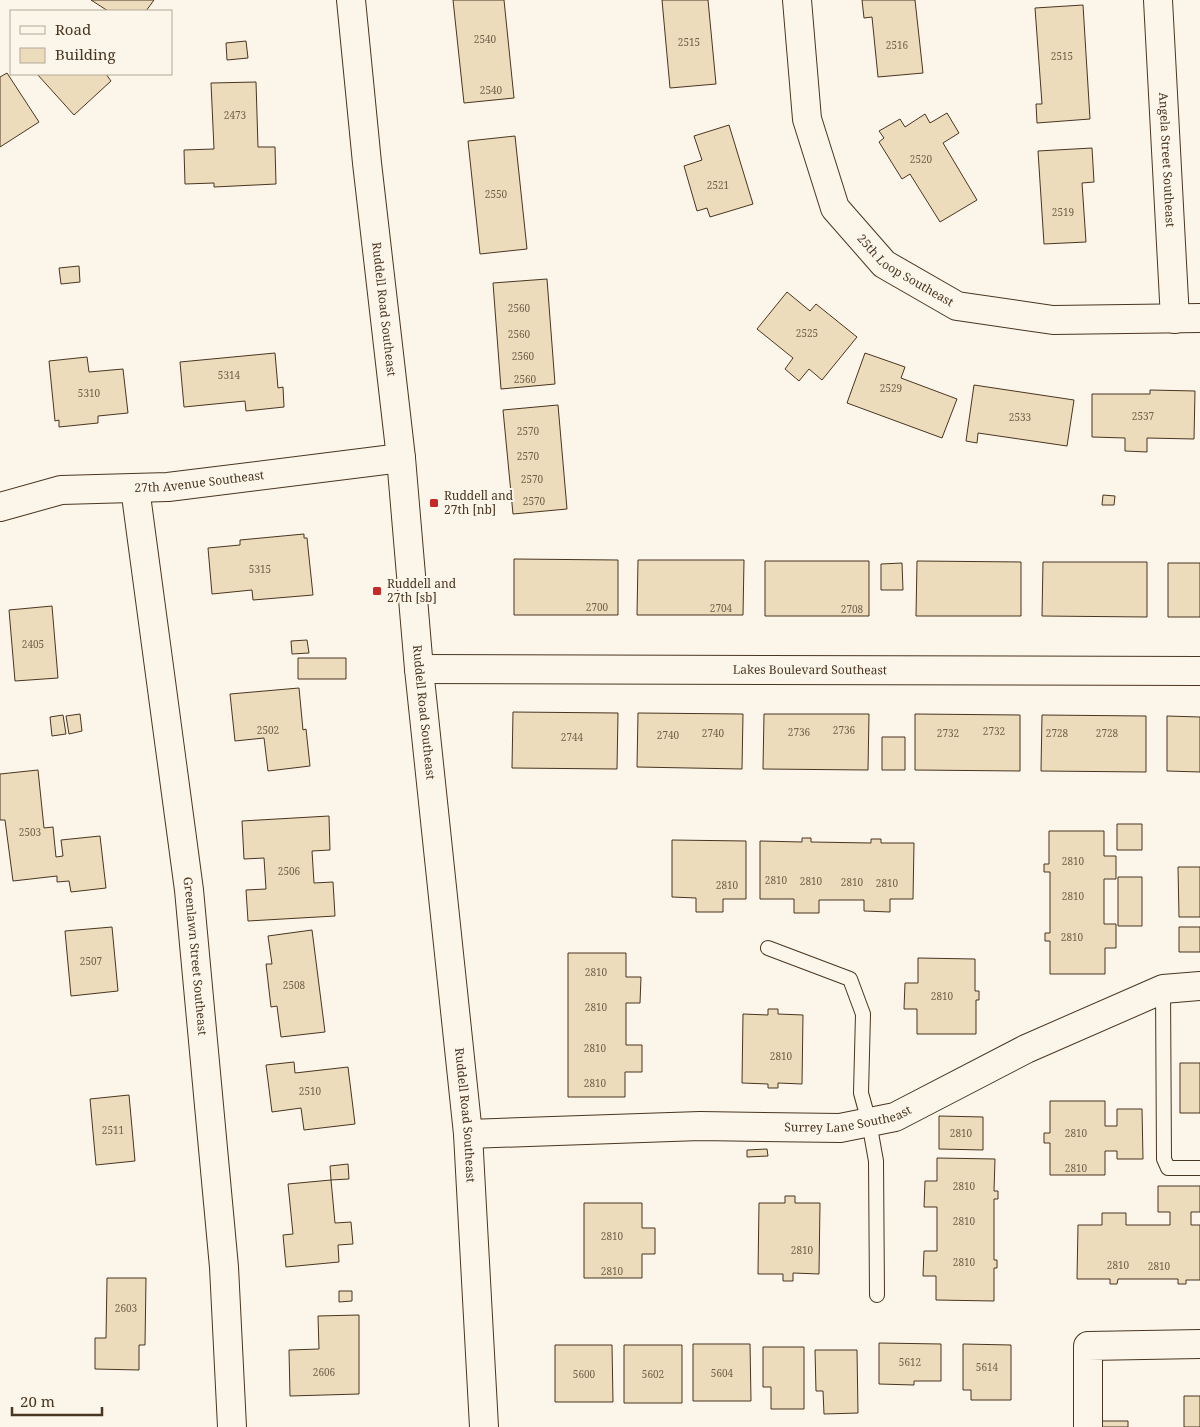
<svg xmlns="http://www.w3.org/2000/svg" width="1200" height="1427" viewBox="0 0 1200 1427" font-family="'Noto Serif',serif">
	<rect width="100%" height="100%" fill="#fbf6e9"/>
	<path fill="#ecdcbc" stroke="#4a3520" d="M91 0H154L146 11H108Z
		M453 0H504L514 98 464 103Z
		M662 0H708L716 84 670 88Z
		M862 0H915L923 73 878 77 872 17 864 18Z
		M1083 5 1090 119 1037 123 1036 104H1042L1035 8Z
		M246 41 248 58 227 60 226 43Z
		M7 73 39 122 0 147V77Z
		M37 74H106L111 81 74 115Z
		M256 82 258 147H275L276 184 214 187V183L185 184 184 150 214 149 211 83Z
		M947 113 959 133 943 143 977 200 940 222 910 174 902 179 879 142 884 138 879 131 900 119 905 127 925 114 930 123Z
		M729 125 753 204 710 217 707 208 697 211 684 166 702 160 694 136Z
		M515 136 527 249 480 254 468 141Z
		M1092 148 1094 182 1082 183 1086 242 1044 244 1038 151Z
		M79 266 80 282 61 284 59 268Z
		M547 279 555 384 501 389 493 283Z
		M787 292 810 311 816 304 857 337 822 380 809 369 799 381 785 369 793 358 757 329Z
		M275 353 278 388 283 387 284 407 246 411 245 401 184 407 180 362Z
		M865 353 905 367 901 378 957 399 942 438 847 403Z
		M87 357 89 372 123 369 128 413 98 416V423L59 427V420L55 421 49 361Z
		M974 385 1074 400 1067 446 978 433 977 443 966 441Z
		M1150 390 1195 391 1194 439 1147 438V452L1125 451V438L1092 437V394H1150Z
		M558 405 567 509 513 514 503 410Z
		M1103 495 1115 496 1114 505H1102Z
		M304 534V538H307L313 595 253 600 252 590 212 594 208 548 240 545V540Z
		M514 559 618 560V615H514Z
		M638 560H744L743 615H637Z
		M765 561H869V616H765Z
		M917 561 1021 562V616H916Z
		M1043 562H1147V617L1042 616Z
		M902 563 903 590H881V564Z
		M1168 563H1200V617H1168Z
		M52 606 58 678 15 681 9 610Z
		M307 640 309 653 292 654 291 641Z
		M298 658H346V679H298Z
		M299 688 303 730 306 729 310 766 268 771 264 738 235 741 230 694Z
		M513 712 618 713 617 769 512 768Z
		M638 713 743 714 742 769 637 767Z
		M80 714 82 731 69 734 66 716Z
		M764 714H869L868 770 763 769Z
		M915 714 1020 715V771L915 770Z
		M63 715 66 734 52 736 50 717Z
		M1042 715 1146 716V772L1041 771Z
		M1167 716 1200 717V772L1167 771Z
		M882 737H905V770H882Z
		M38 770 44 828 53 827 56 857 63 856 61 840 100 836 106 888 71 892 69 881 57 882V876L13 881 5 820H0V774Z
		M329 816 330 850 312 851 314 883 333 882 335 916 248 921 246 890 266 889 264 858 244 859 242 821Z
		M1117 824H1142V850H1117Z
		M1049 831H1104V856H1116V879H1104V924H1116V948H1105V974H1050V941H1045V933H1050V872H1044V864H1049Z
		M802 838H811V842L871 843V839H881V843H914L913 899H890V912L864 911V900H819V913H794V899H760V841L802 842Z
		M672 840 746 841V899H723V912H696V898L672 897Z
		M1178 867H1200V917H1179Z
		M1118 877H1142V926H1118Z
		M112 927 118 991 71 996 65 931Z
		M1179 927H1200V952H1179Z
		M312 930 325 1032 281 1037 277 1006 271 1007 266 964H272L268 936Z
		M568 953H626V977H641L640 1003H626V1045H642V1072H625V1097H568Z
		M918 958 975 959V991H979V1000H976V1034H917V1009H904L905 983H918Z
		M768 1009H778V1014L803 1015 802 1084 778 1083V1088H768V1084L742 1083 743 1014 768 1015Z
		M294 1062 295 1073 348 1067 355 1124 304 1130 301 1108 272 1112 266 1065Z
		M1180 1063H1200V1113H1180Z
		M129 1095 135 1161 96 1165 90 1099Z
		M1050 1101H1105V1126H1117V1109H1142L1143 1159H1117V1151H1105V1175H1050V1143H1044V1133H1050Z
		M939 1116 983 1117V1150L939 1149Z
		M767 1149 768 1156 747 1157V1150Z
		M937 1158 995 1159 994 1191H998V1199H994V1260H997V1268H994V1301L936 1300V1276H923L924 1251H937V1207H924L925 1181H937Z
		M348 1164 349 1179 331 1180 330 1166Z
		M331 1180 335 1223 351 1222 353 1244 338 1245 339 1262 286 1267 283 1235 293 1234 288 1184Z
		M1158 1186H1200V1212H1191V1225H1200V1280H1186V1284H1178V1279H1118L1117 1284H1110V1279H1077L1078 1225H1102V1213H1126V1225H1170V1212H1158Z
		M785 1196H795V1203H820L819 1274 793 1273V1281H783V1274H758L759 1203H785Z
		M584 1203H642V1228H655V1254H642V1278H584Z
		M107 1278H146L145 1345H139V1370L95 1369V1338H106Z
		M339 1291H352V1301L339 1302Z
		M359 1315V1394L290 1396 289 1350 319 1349 318 1316Z
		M879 1343 941 1344V1381H914V1385L879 1384Z
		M693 1344H750L751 1401H693Z
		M963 1344 1011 1345V1400H971V1390H963Z
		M555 1345H612L613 1402H555Z
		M624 1345H682V1403H624Z
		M763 1347H804V1409H771V1387H763Z
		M815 1350H857L858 1413 824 1414 823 1391H816Z
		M1184 1396H1200V1427H1184Z
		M1100 1421H1128V1427H1100Z"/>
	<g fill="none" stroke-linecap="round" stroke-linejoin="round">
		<defs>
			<path id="lane" d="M768 948 850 979 863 1014 861 1093 869 1122 876 1161 877 1295
				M1163 989 1164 1159 1168 1168H1200"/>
			<g id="street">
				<path id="s1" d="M797 0 807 119 835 208 884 264 957 306 1053 320 1200 318"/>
				<path id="s2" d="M1158 0 1175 319"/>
				<path id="s3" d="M135 488 189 890 224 1267 232 1427"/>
				<path id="s4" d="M0 507 61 490 168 487 401 458"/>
				<path id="s5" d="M419 669 1200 671"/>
				<path id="s6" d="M468 1134 700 1126 840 1128 895 1117 1026 1049 1163 989 1200 986"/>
				<path d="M1088 1427V1346L1200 1344"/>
			</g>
			<g id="secondary">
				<path id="s7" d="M351 0 367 163 401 458 419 669 468 1134 484 1427"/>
			</g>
		</defs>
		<use href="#lane" stroke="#4a3520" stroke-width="16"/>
		<use href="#street" stroke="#4a3520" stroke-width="30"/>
		<use href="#secondary" stroke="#4a3520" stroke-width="30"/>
		<use href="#lane" stroke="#fbf6e9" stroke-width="14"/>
		<use href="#street" stroke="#fbf6e9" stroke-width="28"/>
		<use href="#secondary" stroke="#fbf6e9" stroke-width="28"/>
	</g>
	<g fill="#c62828" stroke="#fbf6e9" stroke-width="2">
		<rect x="429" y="498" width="10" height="10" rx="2.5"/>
		<rect x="372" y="586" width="10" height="10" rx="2.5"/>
	</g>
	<g text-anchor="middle" stroke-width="4" stroke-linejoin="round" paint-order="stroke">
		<g font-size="10" fill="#725f47">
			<text x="485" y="43">2540</text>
			<text x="689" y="46">2515</text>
			<text x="897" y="49">2516</text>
			<text x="1062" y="60">2515</text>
			<text x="491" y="94">2540</text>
			<text x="235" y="119">2473</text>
			<text x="921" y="163">2520</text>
			<text x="718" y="189">2521</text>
			<text x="496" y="198">2550</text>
			<text x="1063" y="216">2519</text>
			<text x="519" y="312">2560</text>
			<text x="807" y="337">2525</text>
			<text x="519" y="338">2560</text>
			<text x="523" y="360">2560</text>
			<text x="229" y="379">5314</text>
			<text x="525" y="383">2560</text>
			<text x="891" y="392">2529</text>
			<text x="89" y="397">5310</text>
			<text x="1143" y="420">2537</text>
			<text x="1020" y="421">2533</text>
			<text x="528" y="435">2570</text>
			<text x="528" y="460">2570</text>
			<text x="532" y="483">2570</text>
			<text x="534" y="505">2570</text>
			<text x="260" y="573">5315</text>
			<text x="597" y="611">2700</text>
			<text x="721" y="612">2704</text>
			<text x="852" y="613">2708</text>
			<text x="33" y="648">2405</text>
			<text x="268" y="734">2502</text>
			<text x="844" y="734">2736</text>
			<text x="994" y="735">2732</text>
			<text x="799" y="736">2736</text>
			<text x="713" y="737">2740</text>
			<text x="948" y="737">2732</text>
			<text x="1057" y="737">2728</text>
			<text x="1107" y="737">2728</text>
			<text x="668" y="739">2740</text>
			<text x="572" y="741">2744</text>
			<text x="30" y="836">2503</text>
			<text x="1073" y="865">2810</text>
			<text x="289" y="875">2506</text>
			<text x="776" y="884">2810</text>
			<text x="811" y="885">2810</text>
			<text x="852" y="886">2810</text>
			<text x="887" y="887">2810</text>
			<text x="727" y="889">2810</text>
			<text x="1073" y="900">2810</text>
			<text x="1072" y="941">2810</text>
			<text x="91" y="965">2507</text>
			<text x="596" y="976">2810</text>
			<text x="294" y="989">2508</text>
			<text x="942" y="1000">2810</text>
			<text x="596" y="1011">2810</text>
			<text x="595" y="1052">2810</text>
			<text x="781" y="1060">2810</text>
			<text x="595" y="1087">2810</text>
			<text x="310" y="1095">2510</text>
			<text x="113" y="1134">2511</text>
			<text x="961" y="1137">2810</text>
			<text x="1076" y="1137">2810</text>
			<text x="1076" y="1172">2810</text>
			<text x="964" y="1190">2810</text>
			<text x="964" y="1225">2810</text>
			<text x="612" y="1240">2810</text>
			<text x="802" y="1254">2810</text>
			<text x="964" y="1266">2810</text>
			<text x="1118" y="1269">2810</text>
			<text x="1159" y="1270">2810</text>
			<text x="612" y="1275">2810</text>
			<text x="126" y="1312">2603</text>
			<text x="910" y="1366">5612</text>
			<text x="987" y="1371">5614</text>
			<text x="324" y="1376">2606</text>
			<text x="722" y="1377">5604</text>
			<text x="584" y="1378">5600</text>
			<text x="653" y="1378">5602</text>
		</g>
		<g font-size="12" fill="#4a3520" stroke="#fbf6e9">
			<text dy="4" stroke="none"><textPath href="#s2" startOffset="160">Angela Street Southeast</textPath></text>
			<text dy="4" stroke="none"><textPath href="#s1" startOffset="308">25th Loop Southeast</textPath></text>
			<text dy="4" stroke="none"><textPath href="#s7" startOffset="311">Ruddell Road Southeast</textPath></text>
			<text dy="4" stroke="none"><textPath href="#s4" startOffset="202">27th Avenue Southeast</textPath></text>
			<text dy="4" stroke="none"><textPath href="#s5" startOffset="391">Lakes Boulevard Southeast</textPath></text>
			<text dy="4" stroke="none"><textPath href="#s7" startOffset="716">Ruddell Road Southeast</textPath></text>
			<text dy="4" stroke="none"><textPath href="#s3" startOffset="472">Greenlawn Street Southeast</textPath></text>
			<text dy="4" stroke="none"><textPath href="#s7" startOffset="1121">Ruddell Road Southeast</textPath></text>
			<text dy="4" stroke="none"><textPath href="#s6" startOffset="381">Surrey Lane Southeast</textPath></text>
		</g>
		<g font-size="12" fill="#4a3520" stroke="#fbf6e9" text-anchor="start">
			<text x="444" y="500">Ruddell and<tspan x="444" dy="14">27th [nb]</tspan></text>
			<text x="387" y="588">Ruddell and<tspan x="387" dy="14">27th [sb]</tspan></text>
		</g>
	</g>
	<rect x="10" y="10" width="162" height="65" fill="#fbf6e9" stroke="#b4a999"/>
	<rect x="20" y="26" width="25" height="8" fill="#fbf6e9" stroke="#b4a999"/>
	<text x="55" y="35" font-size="15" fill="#4a3520">Road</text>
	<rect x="20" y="48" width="25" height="15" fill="#ecdcbc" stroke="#b4a999"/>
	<text x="55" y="60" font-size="15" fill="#4a3520">Building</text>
	<path d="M12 1407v8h90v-8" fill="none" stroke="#4a3520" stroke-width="2.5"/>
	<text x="20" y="1407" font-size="15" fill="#4a3520" stroke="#fbf6e9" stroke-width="4" paint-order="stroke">20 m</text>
</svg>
